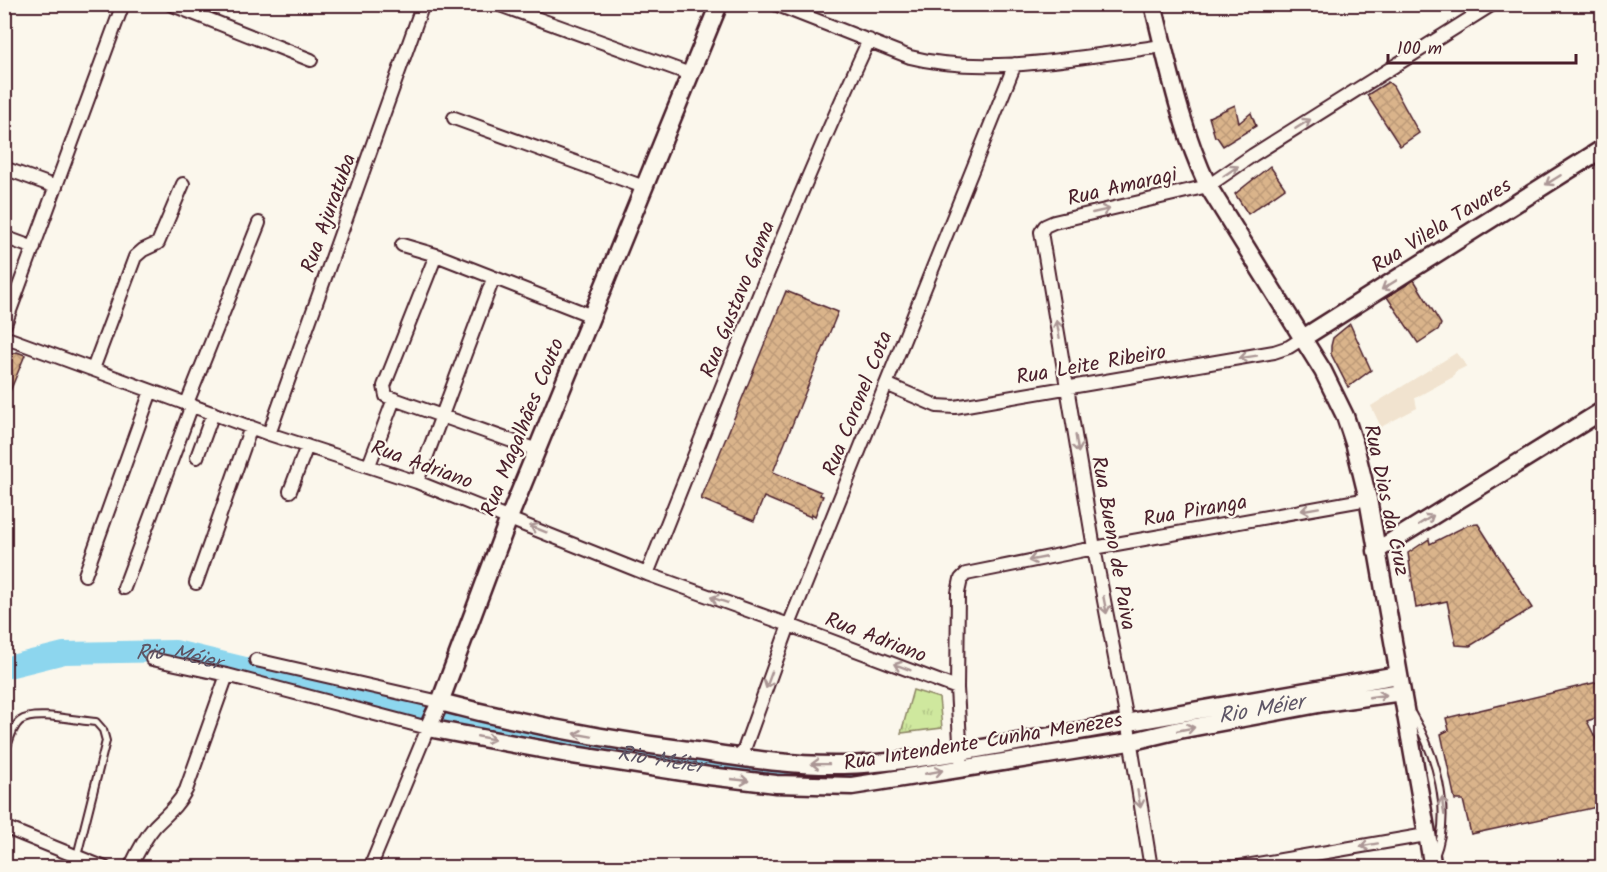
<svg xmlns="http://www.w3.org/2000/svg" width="1607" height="872" viewBox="0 0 1607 872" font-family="Kalam,sans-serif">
	<defs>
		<pattern id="grass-tufts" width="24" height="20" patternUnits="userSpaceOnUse" patternTransform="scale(1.5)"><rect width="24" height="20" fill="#cfe89e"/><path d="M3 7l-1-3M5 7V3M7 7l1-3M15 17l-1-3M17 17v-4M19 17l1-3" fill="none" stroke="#b3c788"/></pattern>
		<pattern id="building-cross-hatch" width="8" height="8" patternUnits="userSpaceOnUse" patternTransform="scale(1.5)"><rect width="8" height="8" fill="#dab48b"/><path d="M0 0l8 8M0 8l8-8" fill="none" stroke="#bd9a78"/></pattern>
	</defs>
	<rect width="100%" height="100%" fill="#fbf7ec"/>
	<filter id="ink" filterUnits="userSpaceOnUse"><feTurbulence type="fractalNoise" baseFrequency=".0167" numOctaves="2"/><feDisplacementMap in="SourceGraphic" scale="12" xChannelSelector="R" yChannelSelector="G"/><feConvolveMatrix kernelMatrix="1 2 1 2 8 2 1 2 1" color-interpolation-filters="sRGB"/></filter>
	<g filter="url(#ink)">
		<path fill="#f1e3cf" d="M1456 353 1467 366 1455 372 1453 377 1415 398 1417 408 1381 427 1371 406Z"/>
		<path fill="url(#grass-tufts)" stroke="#8c8464" stroke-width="1.5" d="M913 690 939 698 942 728 901 733Z"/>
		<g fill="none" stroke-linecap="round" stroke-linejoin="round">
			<g stroke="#8dd6ee" stroke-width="22">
				<path id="s1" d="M4 668 64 653 175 651 422 711"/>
				<path id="s2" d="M446 717C522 734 598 749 675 761 743 771 811 781 880 773"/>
				<path d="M1140 729 1197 719"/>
				<path d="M998 753 1115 734"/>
			</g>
		</g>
		<path fill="url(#building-cross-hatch)" stroke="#4a1f2b" stroke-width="1.5" d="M1388 82 1393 86 1419 133 1400 146 1367 95Z
			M1235 105 1239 123 1251 113 1256 126 1223 146 1217 137H1215L1209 117Z
			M1270 166 1285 188 1248 214 1235 194Z
			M1414 280 1441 324 1439 329 1418 343 1387 297Z
			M786 291 838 312 773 472 821 492 820 495 823 496 815 516 812 514 811 517 764 497 754 521 701 499Z
			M1350 324 1371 370 1348 387 1331 354V346L1333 338Z
			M17 352 25 355 4 406V375L12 354Z
			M1478 524 1532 608 1470 646 1456 645 1447 601 1416 608 1408 553 1429 539 1430 544 1468 525Z
			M1602 681V716L1587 721 1602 751V806L1471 834 1463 800H1455L1441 734 1449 730 1446 718Z"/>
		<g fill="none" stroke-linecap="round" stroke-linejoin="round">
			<defs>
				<path id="lane" d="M1412 714C1436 754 1453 812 1435 856
					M4 756C8 746 11 728 20 721 34 710 78 721 96 722L103 730 106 741 77 856"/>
				<path id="street" d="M170 4 311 60
					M497 4 690 74
					M775 4 910 57C987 77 1085 56 1163 46
					M454 118 644 187
					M4 168 56 187
					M4 237 34 248
					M402 245 436 255 592 316
					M4 327 123 4
					M4 337 269 434 417 482 647 574 789 625 957 688
					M93 369 135 257 143 250 158 243 183 184
					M886 384 937 406 955 407 1274 352 1289 347 1303 338
					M394 399 537 450
					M187 403 259 223
					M269 434 423 4
					M197 457 213 413
					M369 465 394 399 386 396 384 386 436 255
					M417 482 493 279
					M290 491 307 446
					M647 574C719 395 788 215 869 40
					M85 575 151 391
					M196 583 251 427
					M124 588 192 405
					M152 659 227 675 428 728 370 868
					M256 660 440 702
					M741 758 789 625 1015 64
					M961 760 957 688 958 593 961 579 966 574 1094 548 1368 499
					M4 827 105 868
					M130 868C137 853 144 839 155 826 167 814 178 805 186 790L227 675
					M1151 868 1128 726 1094 548 1041 232 1045 226 1054 222 1208 186 1253 155 1493 4
					M1234 868 1426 835"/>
				<path id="secondary" d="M719 4 509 518 440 702 428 728 573 755 709 776 776 784 852 786 1129 742 1179 730 1324 703 1402 692
					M1153 4C1168 65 1181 129 1208 186L1323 371 1345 416 1355 446 1368 499 1433 868
					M1303 338 1602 149
					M1376 551 1602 411
					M440 702C527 725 614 741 703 752 749 759 796 766 843 765 882 764 921 758 960 752L1398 675"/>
			</defs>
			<use href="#lane" stroke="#4a1f2b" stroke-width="10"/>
			<use href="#street" stroke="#4a1f2b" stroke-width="16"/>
			<use href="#secondary" stroke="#4a1f2b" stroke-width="21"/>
			<use href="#lane" stroke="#fbf7ec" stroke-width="6"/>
			<use href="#street" stroke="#fbf7ec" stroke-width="12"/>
			<use href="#secondary" stroke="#fbf7ec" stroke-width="16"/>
		</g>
		<defs><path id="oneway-shaft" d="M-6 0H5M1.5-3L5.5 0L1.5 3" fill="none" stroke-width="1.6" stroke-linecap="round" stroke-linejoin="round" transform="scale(1.5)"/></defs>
		<g stroke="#ab9695">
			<use href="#oneway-shaft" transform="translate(1303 124) rotate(-32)"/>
			<use href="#oneway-shaft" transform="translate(1231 171) rotate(-34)"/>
			<use href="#oneway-shaft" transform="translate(1553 180) rotate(148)"/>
			<use href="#oneway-shaft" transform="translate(1101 211) rotate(-13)"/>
			<use href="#oneway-shaft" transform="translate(1389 285) rotate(148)"/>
			<use href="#oneway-shaft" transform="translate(1058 329) rotate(-100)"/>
			<use href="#oneway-shaft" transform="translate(1248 357) rotate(171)"/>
			<use href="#oneway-shaft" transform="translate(1077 444) rotate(81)"/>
			<use href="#oneway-shaft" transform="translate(1310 509) rotate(170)"/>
			<use href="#oneway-shaft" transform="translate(1426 520) rotate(-32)"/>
			<use href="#oneway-shaft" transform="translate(538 529) rotate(-158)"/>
			<use href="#oneway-shaft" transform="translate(1037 559) rotate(169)"/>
			<use href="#oneway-shaft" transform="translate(719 600) rotate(-161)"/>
			<use href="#oneway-shaft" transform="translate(1105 605) rotate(79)"/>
			<use href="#oneway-shaft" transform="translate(902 667) rotate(-159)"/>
			<use href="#oneway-shaft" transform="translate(769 680) rotate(110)"/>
			<use href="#oneway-shaft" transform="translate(1378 696) rotate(-8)"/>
			<use href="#oneway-shaft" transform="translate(1186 729) rotate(-11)"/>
			<use href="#oneway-shaft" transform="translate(583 735) rotate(-170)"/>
			<use href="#oneway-shaft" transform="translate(486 738) rotate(11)"/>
			<use href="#oneway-shaft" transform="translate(820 764) rotate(-179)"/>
			<use href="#oneway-shaft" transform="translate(934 772) rotate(-11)"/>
			<use href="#oneway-shaft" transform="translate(740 780) rotate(6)"/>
			<use href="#oneway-shaft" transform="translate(1139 799) rotate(80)"/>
			<use href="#oneway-shaft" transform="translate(1443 806) rotate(-98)"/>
			<use href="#oneway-shaft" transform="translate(1369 845) rotate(170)"/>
		</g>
	</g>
	<g text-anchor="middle" stroke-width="4.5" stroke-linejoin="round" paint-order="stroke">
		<g font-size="21" fill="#4a1f2b" stroke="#fbf7ec">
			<text transform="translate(1122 186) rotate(-13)" y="7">Rua Amaragi</text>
			<text transform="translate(328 213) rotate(-70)" y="7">Rua Ajuratuba</text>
			<text transform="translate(1441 225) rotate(-32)" y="7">Rua Vilela Tavares</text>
			<text transform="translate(737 299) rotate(-68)" y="7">Rua Gustavo Gama</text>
			<text transform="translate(1091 364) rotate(-10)" y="7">Rua Leite Ribeiro</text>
			<text transform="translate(857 403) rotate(-68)" y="7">Rua Coronel Cota</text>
			<text transform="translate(522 427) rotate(-68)" y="7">Rua Magalhães Couto</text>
			<text transform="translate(422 464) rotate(20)" y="7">Rua Adriano</text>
			<text transform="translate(1387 500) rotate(78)" y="7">Rua Dias da Cruz</text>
			<text transform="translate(1195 510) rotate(-10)" y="7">Rua Piranga</text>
			<text transform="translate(1114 543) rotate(80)" y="7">Rua Bueno de Paiva</text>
			<text transform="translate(876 637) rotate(21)" y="7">Rua Adriano</text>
			<text transform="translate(983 741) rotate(-9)" y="7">Rua Intendente Cunha Menezes</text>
		</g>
		<g font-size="22" font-style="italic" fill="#5e5666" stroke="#fbf7ec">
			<text dy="8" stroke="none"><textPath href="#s1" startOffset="177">Rio Méier</textPath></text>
			<text transform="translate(1261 708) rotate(-10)" y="8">Rio Méier</text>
			<text dy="8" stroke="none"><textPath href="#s2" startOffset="219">Rio Méier</textPath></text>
		</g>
	</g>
	<rect width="1607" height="872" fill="none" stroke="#fbf7ec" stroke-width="24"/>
	<rect x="12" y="12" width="1583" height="848" fill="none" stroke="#4a1f2b" stroke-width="2" filter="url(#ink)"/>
	<path d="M1388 54v9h188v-9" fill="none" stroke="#4a1f2b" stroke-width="3"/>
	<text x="1397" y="54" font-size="18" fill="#4a1f2b" stroke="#fbf7ec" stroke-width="4.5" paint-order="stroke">100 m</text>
</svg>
